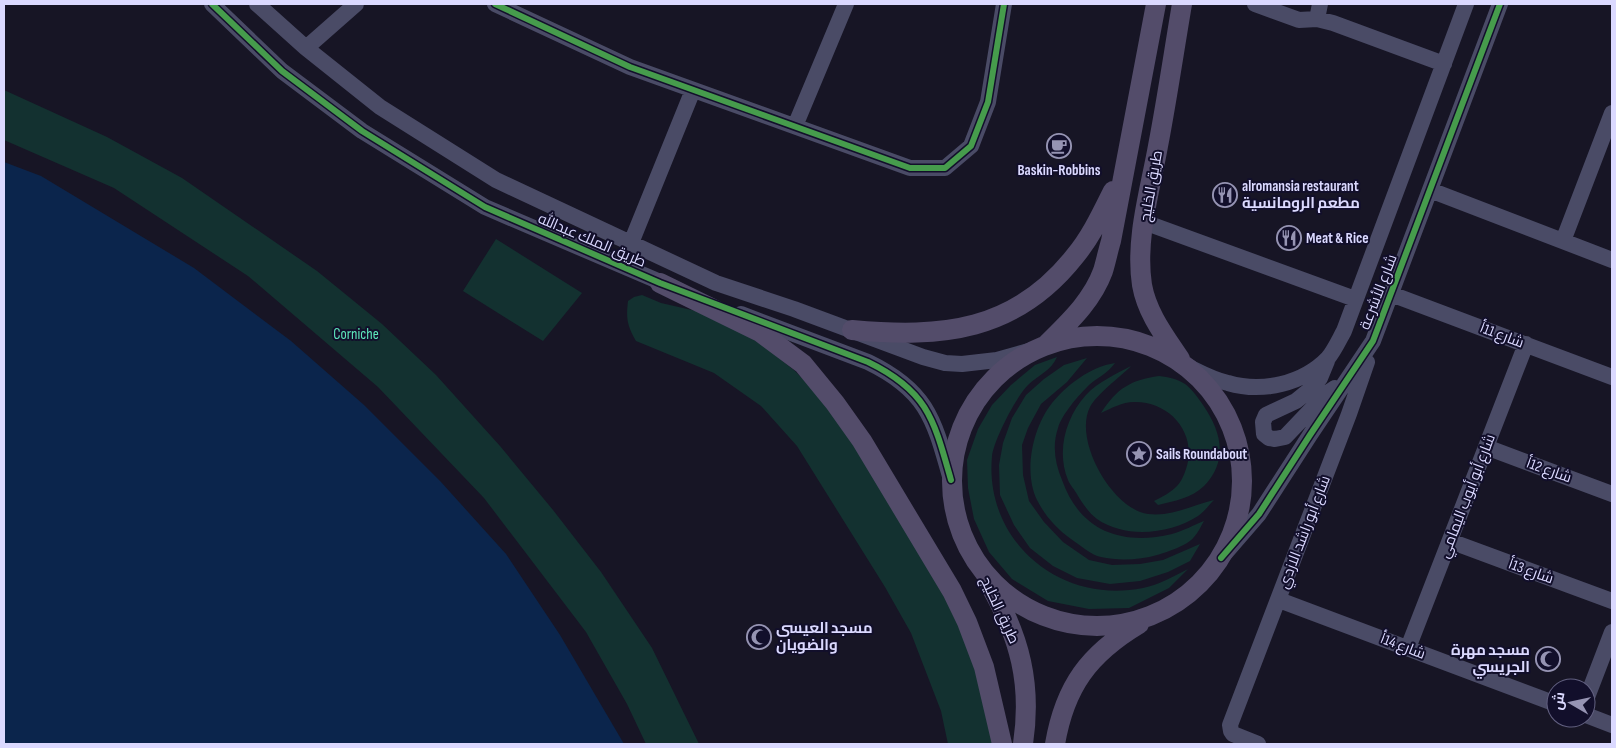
<svg xmlns="http://www.w3.org/2000/svg" width="1616" height="748" viewBox="0 0 1616 748" font-family="'Sofia Sans Condensed',Cairo,sans-serif">
	<rect width="100%" height="100%" fill="#171525"/>
	<path fill="#133130" d="M4 90 107 137 182 178 317 271 382 324 436 375 500 446 553 510 601 572 652 648 699 744H646L627 704 586 632 484 498 378 387 248 276 114 188 4 140Z
		M496 239 582 293 543 341 463 291Z
		M642 295 661 303 696 311 722 322 761 344 795 371 827 404 852 437 950 601 985 690 994 744H948L941 711 911 633 885 587 797 446 761 406 714 373 636 341C627 325 626 319 628 301L634 297Z
		M1057 357C1051 371 1038 375 1028 385 1016 397 994 440 992 456 984 541 1060 605 1143 588 1159 585 1174 576 1188 569L1169 588 1129 608 1089 609 1048 601 1012 579 989 552 974 519 968 488 967 460 978 429 992 405 1011 385 1035 365Z
		M1087 358 1067 382 1041 404 1028 428 1022 445 1023 475 1029 501 1044 522 1063 542 1089 560 1112 565 1140 564 1163 560 1200 544 1190 561 1168 572 1140 581 1110 584 1077 578 1053 566 1030 548 1014 525 1000 495 999 465 1003 443 1012 418 1026 395 1044 379 1064 365Z
		M1115 363C1107 374 1098 377 1089 385 1079 395 1062 414 1058 428 1052 446 1055 463 1062 480 1080 531 1121 546 1172 534 1183 531 1194 525 1204 521 1201 526 1198 533 1194 537 1187 546 1167 552 1157 555 1140 560 1118 561 1101 557 1091 555 1080 545 1071 539 1057 529 1045 516 1037 500 1023 471 1033 427 1052 403 1068 384 1090 367 1115 363Z
		M1131 366C1120 377 1097 394 1090 407 1073 440 1112 509 1148 514 1172 517 1192 505 1214 500 1209 505 1204 512 1198 516 1170 534 1126 539 1097 519 1089 513 1083 504 1078 496 1075 490 1070 485 1068 480 1056 451 1066 417 1086 395 1098 382 1116 374 1131 366Z
		M1159 376C1169 377 1177 379 1185 384 1192 389 1198 398 1203 405 1221 431 1229 460 1204 486 1192 498 1174 501 1158 505L1154 501C1162 497 1170 493 1177 486 1181 482 1184 475 1186 469 1198 434 1170 401 1134 402 1122 402 1112 408 1101 413 1117 388 1131 380 1159 376Z"/>
	<path fill="#0b254c" d="M4 162 41 176 194 268 291 341 364 405 441 482 506 554 560 635 624 744H4Z"/>
	<g fill="none" stroke-linecap="round" stroke-linejoin="round">
		<path stroke="#4a4b66" stroke-width="16" d="M212 4 282 71 362 131 485 207 672 287
			M257 4 306 48 380 107 496 180 716 283 794 309 923 357 945 363 962 364 997 360 1036 349
			M495 4 630 67 910 168H945L971 146 988 102 1004 4
			M1255 4 1299 20 1317 19
			M1320 4 1317 19 1333 23 1444 64
			M306 48 356 4
			M795 126 846 4
			M1430 190 1612 260
			M1144 222 1355 299
			M1563 241 1612 113
			M631 243 693 90
			M1391 294 1612 377
			M741 314 868 362C928 391 934 420 951 480
			M1327 361 1320 378 1312 388 1296 401 1266 415 1263 422 1264 434 1269 438 1275 439 1285 437 1326 394 1335 388
			M1189 367C1201 373 1214 380 1228 383 1262 393 1303 384 1328 358 1334 351 1339 340 1344 331L1466 4
			M1486 447 1612 494
			M1450 541 1612 601
			M1221 558 1259 514 1310 435 1373 341 1500 4
			M1279 600 1556 704
			M1408 648 1526 344
			M1586 700 1612 632
			M1586 715 1612 725
			M1258 744 1233 734 1231 731 1230 725 1349 414 1367 362"/>
		<path stroke="#534c6a" stroke-width="20" d="M660 283 760 332 803 364 835 403 862 441 952 591 967 622 984 667 1002 744
			M852 330C942 338 1015 332 1075 256 1091 237 1102 213 1113 191
			M952 481a145 145 0 1 1 290 0a145 145 0 1 1-290 0Z
			M1047 344C1069 322 1092 301 1103 271 1106 261 1108 251 1111 241L1156 4
			M1180 359C1164 335 1147 313 1142 285 1135 239 1150 191 1158 146 1167 99 1174 51 1182 4
			M990 585C1020 638 1032 684 1023 744
			M1055 744C1065 686 1089 654 1139 624"/>
		<defs>
			<path id="cycleway" d="M212 4 282 71 362 131 485 207 660 283 868 362C928 391 934 420 951 480
				M495 4 630 67 910 168H945L971 146 988 102 1004 4
				M1221 558 1259 514 1310 435 1373 341 1500 4"/>
		</defs>
		<use href="#cycleway" stroke="#120f2b" stroke-width="9"/>
		<use href="#cycleway" stroke="#469c4c" stroke-width="6"/>
	</g>
	<defs>
		<symbol id="cafe-ring" viewBox="-11 -11 22 22"><circle r="9.5" fill="#120f2b" stroke="#9694b3" stroke-width="1.5"/><path d="M-5.5-4.5H6V0H3Q3 3.5 0 3.5H-2.5Q-5.5 3.5-5.5 0ZM3-3.2v2h1.7v-2ZM-6 4.5H4V6H-6Z" fill="#9694b3"/></symbol>
		<symbol id="restaurant-ring" viewBox="-11 -11 22 22"><circle r="9.5" fill="#120f2b" stroke="#9694b3" stroke-width="1.5"/><path d="M-5-6h1v4h1v-4h1v4h1v-4h1v5L-1.5 .5V6h-2V.5L-5-1ZM5-6V6H3V1.5H1.5Q1.5-4 5-6Z" fill="#9694b3"/></symbol>
		<symbol id="sight-ring" viewBox="-11 -11 22 22"><circle r="9.5" fill="#120f2b" stroke="#9694b3" stroke-width="1.5"/><path d="M0-6L1.8-2.2L6-1.7L2.9 1.2L3.7 5.4L0 3.3L-3.7 5.4L-2.9 1.2L-6-1.7L-1.8-2.2Z" fill="#9694b3"/></symbol>
		<symbol id="mosque-ring" viewBox="-11 -11 22 22"><circle r="9.5" fill="#120f2b" stroke="#9694b3" stroke-width="1.5"/><path d="M3.5-4.9A6 6 0 1 0 3.5 4.9A5 5 0 1 1 3.5-4.9Z" fill="#9694b3"/></symbol>
	</defs>
	<g fill-rule="evenodd">
		<use href="#cafe-ring" x="1045" y="132" width="28" height="28"/>
		<use href="#restaurant-ring" x="1211" y="181" width="28" height="28"/>
		<use href="#restaurant-ring" x="1275" y="224" width="28" height="28"/>
		<use href="#sight-ring" x="1125" y="440" width="28" height="28"/>
		<use href="#mosque-ring" x="745" y="623" width="28" height="28"/>
		<use href="#mosque-ring" x="1534" y="645" width="28" height="28"/>
	</g>
	<g text-anchor="middle" stroke-width="4" stroke-linejoin="round" paint-order="stroke">
		<g font-size="15" font-weight="bold" fill="#dbd9ff" stroke="#120f2b" text-anchor="start">
			<text x="1059" y="175" text-anchor="middle">Baskin-Robbins</text>
			<text x="1242" y="191">alromansia restaurant<tspan x="1242" dy="17">مطعم الرومانسية</tspan></text>
			<text x="1306" y="243">Meat &amp; Rice</text>
			<text x="1156" y="459">Sails Roundabout</text>
			<text x="776" y="633">مسجد العيسى<tspan x="776" dy="17">والضويان</tspan></text>
			<text x="1530" y="655" text-anchor="end">مسجد مهرة<tspan x="1530" dy="17">الجريسي</tspan></text>
		</g>
		<g font-size="15" fill="#dbd9ff" stroke="#120f2b">
			<text transform="translate(1151 186) rotate(-80)" y="5">طريق الخليج</text>
			<text transform="translate(592 240) rotate(23)" y="5">طريق الملك عبدالله</text>
			<text transform="translate(1378 292) rotate(-69)" y="5">شارع الأشرعة</text>
			<text transform="translate(1502 335) rotate(21)" y="5">شارع 11أ</text>
			<text transform="translate(1549 470) rotate(20)" y="5">شارع 12أ</text>
			<text transform="translate(1467 496) rotate(-69)" y="5">شارع أبو أيوب اليمامي</text>
			<text transform="translate(1304 532) rotate(-69)" y="5">شارع أبو راشد الازدي</text>
			<text transform="translate(1531 571) rotate(20)" y="5">شارع 13أ</text>
			<text transform="translate(1000 610) rotate(65)" y="5">طريق الخليج</text>
			<text transform="translate(1403 646) rotate(21)" y="5">شارع 14أ</text>
		</g>
		<g font-size="15" fill="#5de7bc" stroke="#120f2b">
			<text x="356" y="339">Corniche</text>
		</g>
	</g>
	<rect width="1616" height="748" fill="none" stroke="#dbd9ff" stroke-width="10"/>
	<g transform="translate(1571 703) rotate(279)"><circle r="24" fill="#120f2b" stroke="#626080"/>
	<path d="M0-4L9 19L0 12L-9 19Z" fill="#9694b3"/>
	<text y="-8" font-size="14" font-weight="bold" text-anchor="middle" fill="#dbd9ff">ش</text>
	</g>
</svg>
